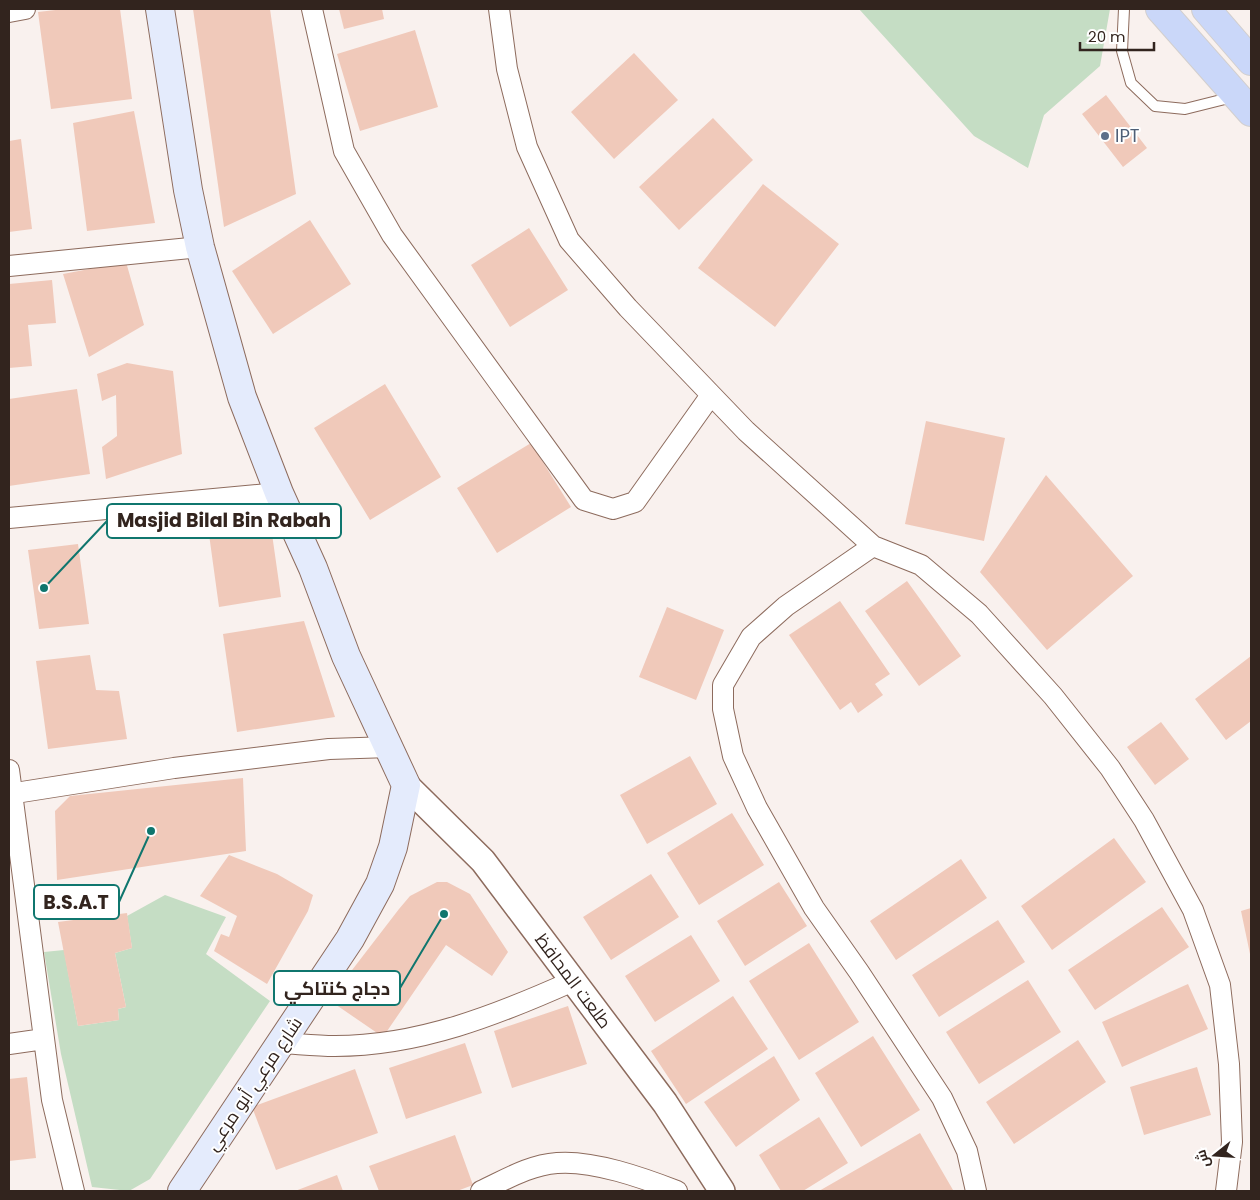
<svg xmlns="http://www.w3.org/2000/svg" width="1260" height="1200" viewBox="0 0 1260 1200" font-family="Poppins,Cairo,sans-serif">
	<rect width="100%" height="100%" fill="#f9f1ee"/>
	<path fill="#c5ddc4" d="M859 9H1110L1100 66 1044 115 1028 168 974 136Z
		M165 895 226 917 206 954 270 1001 150 1179 129 1191 92 1187 61 1054 44 952 64 950 78 1026 119 1020 118 1009 126 1007 115 953 132 948 127 916Z"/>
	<path fill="#f0c9ba" d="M64 9H120L132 99 51 109 38 12Z
		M193 9H270L296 194 224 227Z
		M339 9H382L384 19 344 29Z
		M415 30 438 107 360 131 337 54Z
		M634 53 678 100 614 159 571 112Z
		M1106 95 1147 148 1123 167 1082 114Z
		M134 111 155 223 87 231 73 123Z
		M713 118 753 160 679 230 639 187Z
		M21 139 32 229 9 232V141Z
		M763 184 839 244 775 327 698 268Z
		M310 220 351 284 273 334 232 271Z
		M529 228 568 290 510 327 471 265Z
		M126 262 144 325 89 357 63 274Z
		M52 280 56 323 28 325 32 366 9 368V284Z
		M127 363 173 371 182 454 106 479 102 447 117 436 116 395 102 401 97 374Z
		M385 384 441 477 370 520 314 428Z
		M77 389 90 474 9 486V399Z
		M926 421 1005 438 984 541 905 524Z
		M531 443 571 507 497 553 457 488Z
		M1046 475 1133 576 1047 650 980 572Z
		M270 520 281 597 219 607 208 527Z
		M78 544 89 624 39 629 28 550Z
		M907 581 961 656 919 686 865 611Z
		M840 601 890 674 875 684 883 695 858 713 851 702 840 710 789 635Z
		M667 607 724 630 696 700 639 677Z
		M304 621 335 717 237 732 223 634Z
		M90 655 96 690 119 691 127 739 48 749 36 661Z
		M1251 656V721L1226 740 1195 699Z
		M1161 722 1189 759 1155 785 1127 747Z
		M690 756 717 804 647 844 620 795Z
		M243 778 246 851 57 880 55 811 70 796Z
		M732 813 764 865 699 905 667 853Z
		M1114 838 1146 882 1052 950 1021 906Z
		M229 855 277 874 313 895 308 911 267 984 214 951 221 934 229 937 237 916 200 896Z
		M961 859 987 898 896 960 870 921Z
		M651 874 679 917 611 960 583 917Z
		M437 882H447L470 894 508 952 492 976 446 945 383 1037 329 1000 399 909 410 896Z
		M779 882 807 926 745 966 717 921Z
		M1162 907 1189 947 1095 1010 1068 970Z
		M1251 908V953L1250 954 1241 911Z
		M127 913 132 948 115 953 126 1007 118 1009 119 1020 78 1026 58 922Z
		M998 920 1025 962 939 1017 912 975Z
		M691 935 720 981 655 1022 625 976Z
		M809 943 859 1022 799 1060 749 981Z
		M1028 980 1061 1032 979 1084 946 1032Z
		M1188 984 1208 1029 1122 1067 1102 1022Z
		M733 996 768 1049 686 1104 651 1051Z
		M568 1006 587 1064 512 1088 494 1031Z
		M873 1036 920 1110 861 1147 815 1073Z
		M1078 1040 1106 1082 1014 1144 986 1102Z
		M465 1043 482 1093 406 1119 389 1068Z
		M774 1056 800 1100 736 1147 704 1102Z
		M1197 1067 1211 1115 1144 1135 1130 1087Z
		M355 1069 378 1133 276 1170 252 1107Z
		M27 1077 36 1158 9 1161V1079Z
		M819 1117 848 1163 803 1191H781L759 1155Z
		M920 1133 953 1190 819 1191Z
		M455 1135 473 1185 457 1191H379L369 1166Z
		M337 1175 343 1191H295Z"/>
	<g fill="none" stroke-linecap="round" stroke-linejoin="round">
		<defs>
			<path id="service" d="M1124 9 1122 51 1131 83 1155 106 1185 109 1233 97"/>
			<path id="minor" d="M312 9 344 151 392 235 584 500 613 509 635 502 711 395
				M499 9 507 69 527 147 569 240 628 308 746 431 873 546 921 565 979 614 1053 696 1110 768 1144 820 1193 910 1220 985 1229 1064 1232 1142 1226 1191
				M9 12 25 9
				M9 266 200 247
				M9 518 279 493
				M873 546 786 606 751 637 723 685V709L733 756 757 808 814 908 859 972 942 1098 967 1151 976 1191
				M9 770 52 1100 74 1191
				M9 794 174 768 329 749 390 747
				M281 1043C299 1044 317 1046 335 1046 419 1046 497 1015 573 981
				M9 1044 44 1039
				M481 1191C505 1180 529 1165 557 1163 593 1160 643 1178 677 1191"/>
			<path id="tertiary" d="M406 785 483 861 665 1103 722 1191"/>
			<path id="secondary" d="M160 9 188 190 200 247 242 397 279 493 313 568 346 656 406 785 393 847 380 884 350 939 182 1191"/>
			<path id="primary" d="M1160 9 1251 112
				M1206 9 1251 61"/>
		</defs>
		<use href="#service" stroke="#8d6b5d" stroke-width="12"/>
		<use href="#minor" stroke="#8d6b5d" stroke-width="22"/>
		<use href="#tertiary" stroke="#8d6b5d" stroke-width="28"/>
		<use href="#secondary" stroke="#8d6b5d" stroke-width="30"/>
		<use href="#primary" stroke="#d2cfce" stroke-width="30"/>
		<use href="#service" stroke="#fff" stroke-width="10"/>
		<use href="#minor" stroke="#fff" stroke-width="20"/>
		<use href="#tertiary" stroke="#fff" stroke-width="25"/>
		<use href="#secondary" stroke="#e4ebfc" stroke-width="28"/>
		<use href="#primary" stroke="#cad7f9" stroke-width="28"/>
	</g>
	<circle fill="#5c6f8a" stroke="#fff" stroke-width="2" cx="1105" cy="136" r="5"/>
	<g text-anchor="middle" stroke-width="4" stroke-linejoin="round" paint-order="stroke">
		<g font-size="18" fill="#4e5e75" stroke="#fff" text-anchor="start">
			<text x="1115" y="142">IPT</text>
		</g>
		<g font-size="18" fill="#32241e" stroke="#fff">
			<text transform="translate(573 981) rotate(53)" y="6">طلعت المحافظ</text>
			<text transform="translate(254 1084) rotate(-56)" y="6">شارع مرعي أبو مرعي</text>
		</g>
	</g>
	<path fill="none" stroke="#0f766e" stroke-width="2" d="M44 588L107 521M151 831L119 902M444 914L400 988"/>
	<g fill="#0f766e" stroke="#fff" stroke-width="2">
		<circle cx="44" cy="588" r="5"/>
		<circle cx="151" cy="831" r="5"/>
		<circle cx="444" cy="914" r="5"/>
	</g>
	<g fill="#fff" stroke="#0f766e" stroke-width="2">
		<rect x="107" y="504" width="234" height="34" rx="5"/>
		<rect x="34" y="885" width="85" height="34" rx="5"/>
		<rect x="274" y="971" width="126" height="34" rx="5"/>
	</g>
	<g font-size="19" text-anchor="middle" font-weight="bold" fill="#32241e">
		<text x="224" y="527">Masjid Bilal Bin Rabah</text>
		<text x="76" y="909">B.S.A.T</text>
		<text x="337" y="995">دجاج كنتاكي</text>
	</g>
	<rect width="1260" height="1200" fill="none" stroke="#32241e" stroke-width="20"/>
	<g transform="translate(1215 1155) rotate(253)" stroke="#ffffff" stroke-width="4" paint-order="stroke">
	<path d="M0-4L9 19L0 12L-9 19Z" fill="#32241e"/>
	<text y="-8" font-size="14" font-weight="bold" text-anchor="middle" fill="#32241e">ش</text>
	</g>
	<path d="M1080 42v8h74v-8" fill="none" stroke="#32241e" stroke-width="2.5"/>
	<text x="1088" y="42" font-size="15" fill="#32241e" stroke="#ffffff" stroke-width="4" paint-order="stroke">20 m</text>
</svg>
